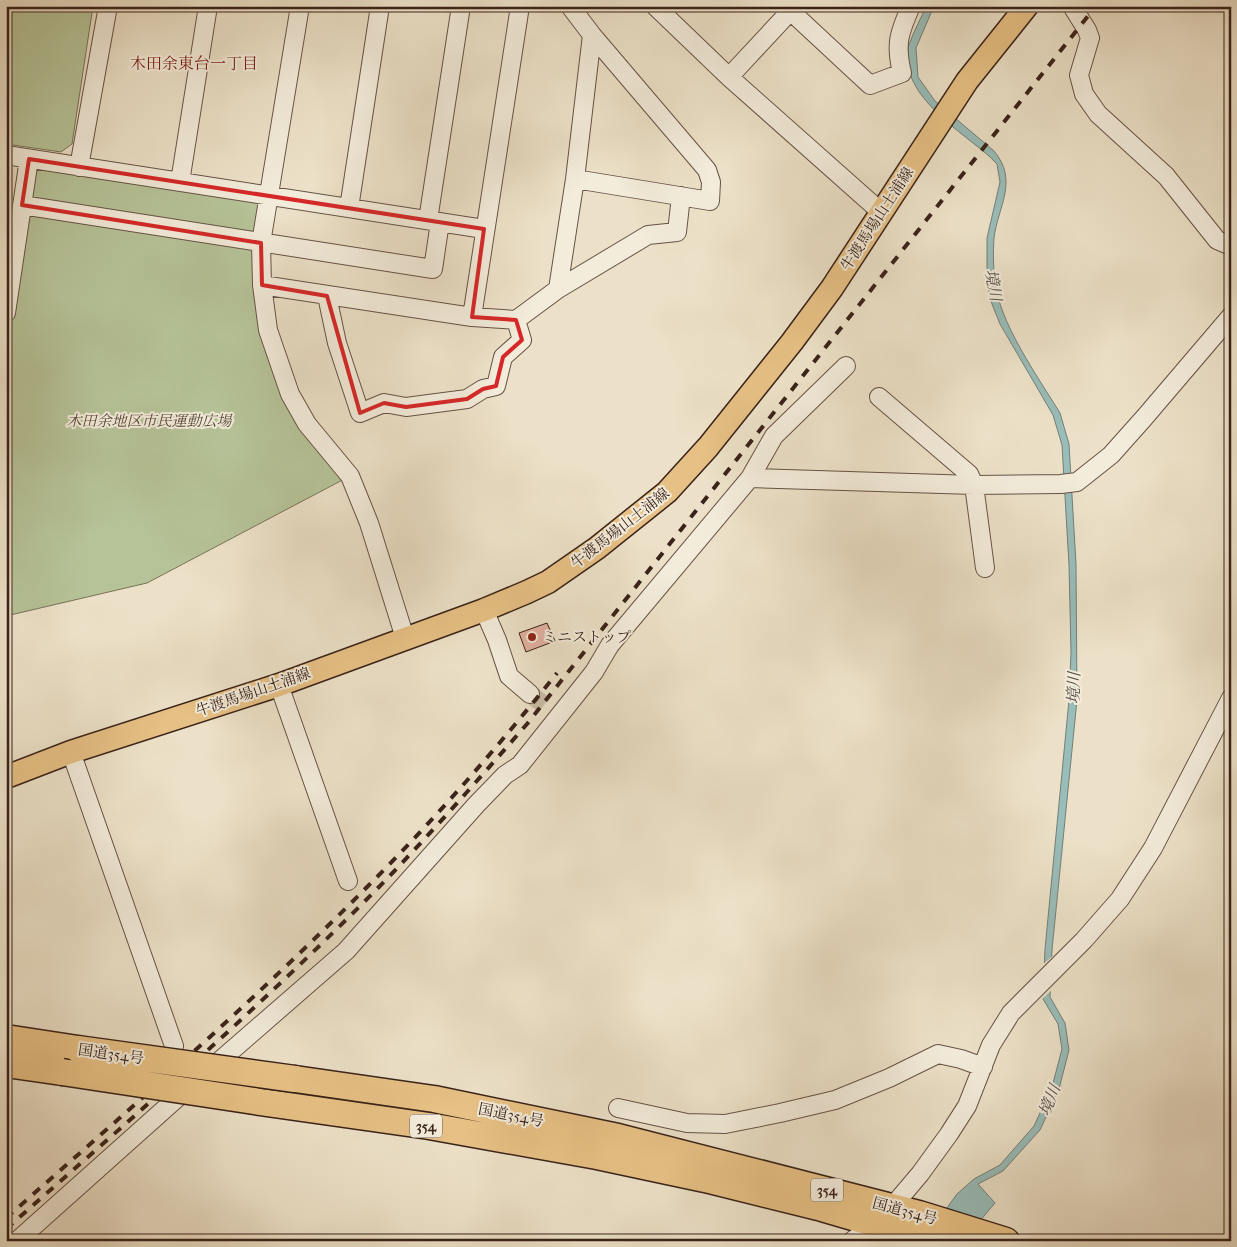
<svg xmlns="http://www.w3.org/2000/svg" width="1237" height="1247" viewBox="0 0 1237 1247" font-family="'IM FELL French Canon','Noto Serif JP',serif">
	<rect width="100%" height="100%" fill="#ece1c8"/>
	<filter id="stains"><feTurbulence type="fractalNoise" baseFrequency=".004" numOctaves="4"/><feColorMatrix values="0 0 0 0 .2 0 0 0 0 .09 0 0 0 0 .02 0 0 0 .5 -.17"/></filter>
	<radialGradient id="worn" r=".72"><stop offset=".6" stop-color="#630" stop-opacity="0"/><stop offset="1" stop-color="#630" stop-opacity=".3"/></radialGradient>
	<path fill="#b6c398" stroke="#787258" d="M6 6H93L72 144 61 152 6 144Z
		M29 159 269 196 262 285 290 394 350 476 147 583 6 616V313Z"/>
	<path fill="#99bdb9" stroke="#737f79" d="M926 6H934L916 48 918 77 935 101 994 151C1019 181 998 206 994 238 993 252 993 266 995 280 998 321 1038 377 1060 413L1069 444 1076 564 1077 700 1052 950 1050 997 1065 1023 1069 1050 1059 1089 1040 1130 1003 1171 978 1184 995 1203 963 1241H923L957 1194 974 1179 1000 1165 1034 1126 1052 1087 1062 1049 1058 1024 1043 999 1045 949 1069 700 1071 652 1069 565 1062 445 1053 415 1000 324 992 304 987 284V238L1000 182 997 164 989 156C959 130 896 92 909 45 913 32 921 19 926 6Z"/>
	<path fill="#ece1c8" d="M1054 955 1053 989 1041 1000 1042 965Z"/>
	<path fill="#e5b2a3" stroke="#392219" d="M547 623 555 641 526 652 519 633Z"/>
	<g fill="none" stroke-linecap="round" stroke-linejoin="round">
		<path stroke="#c8bba5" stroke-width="18" stroke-dasharray="18 9" stroke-linecap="butt" d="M530 694 551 710"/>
		<defs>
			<path id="minor" d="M300 6 261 243 262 285 268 330 290 394 307 424 350 476 369 523 405 638
				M570 6 592 35 707 170 711 182 710 201 575 179
				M655 6 729 77 881 212
				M785 6 870 85 902 73C895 44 899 33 911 6
				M1072 6 1087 30 1090 38 1079 75 1084 94 1098 114 1166 176 1217 240 1231 246
				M729 77 795 6
				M6 155 484 229
				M79 167 108 6
				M180 182 208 6
				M22 205 433 269 440 222
				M349 208 380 6
				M428 220 461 6
				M262 285 472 317 516 320 558 289 575 179 592 35
				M558 289 648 235 677 232 681 196
				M327 296 337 343 360 413 384 403 406 407 467 399 483 389 496 386 503 357 522 340 516 320
				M6 313 29 159
				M472 317 520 6
				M879 397 969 474 974 485 985 568
				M750 478 974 485 1061 484 1077 482 1111 455 1144 418 1231 316
				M484 610 497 640 509 676 530 694
				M279 685 348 881
				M71 752 174 1046
				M618 1108 687 1123 725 1124 780 1113 835 1100 889 1078 938 1054 961 1059 983 1067
				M17 1241 177 1098 346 951 476 805 505 775 520 765 594 672 610 645 750 478 774 436 846 366
				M852 1241 876 1223 892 1207 920 1174 949 1134 967 1106 991 1045 1011 1013 1084 940 1120 899 1153 848 1231 698"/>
			<path id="major" d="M6 777 71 752 279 685 484 610 527 592 548 582 597 548 667 492 708 447 792 342 832 288 967 81 1027 6"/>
			<path id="highway" d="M6 1038 78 1049
				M6 1064 62 1072
				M295 1079 434 1099 618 1137 919 1214 1006 1241
				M254 1101 429 1126 597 1156 705 1179 822 1208 935 1241"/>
		</defs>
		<use href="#minor" stroke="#665245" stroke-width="20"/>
		<use href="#major" stroke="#392219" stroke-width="25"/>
		<use href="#highway" stroke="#392219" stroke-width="29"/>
		<use href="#minor" stroke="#f3ecdb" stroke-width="18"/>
		<use href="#major" stroke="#e6c084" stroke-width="22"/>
		<use href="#highway" stroke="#e6c084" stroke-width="26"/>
		<path stroke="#392219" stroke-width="4" stroke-dasharray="9 9" stroke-linecap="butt" d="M6 1218C129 1110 253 1002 368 886 435 819 498 747 557 673
			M6 1229C131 1119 257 1010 374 892 427 838 477 781 527 724L1096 6"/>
		<defs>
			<path id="highway-bridge" d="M78 1049 295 1079
				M62 1072 254 1101"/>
		</defs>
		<use href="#highway-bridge" stroke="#392219" stroke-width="29" stroke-linecap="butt"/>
		<use href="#highway-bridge" stroke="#e6c084" stroke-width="26"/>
	</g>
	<path fill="none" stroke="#d62828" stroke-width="4" stroke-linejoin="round" d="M29 159 484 229 472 317 516 320 522 340 503 357 496 386 483 389 467 399 406 407 384 403 360 413 327 296 262 285 261 243 22 205Z"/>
	<circle fill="#8f2418" stroke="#f3ecdb" stroke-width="2" cx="532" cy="637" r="5"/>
	<g text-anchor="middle" stroke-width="4" stroke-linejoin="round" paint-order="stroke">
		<g fill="#f3ecdb" stroke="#715f53" stroke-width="1">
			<rect x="410" y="1114.5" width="32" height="23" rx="4"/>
			<rect x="811" y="1178.5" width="32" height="23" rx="4"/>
		</g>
		<g font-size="14" font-weight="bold" fill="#392219">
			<text x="426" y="1131">354</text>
			<text x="827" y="1195">354</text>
		</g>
		<g font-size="15" fill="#392219" stroke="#f3ecdb">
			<text transform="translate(877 219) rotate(-57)" y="5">牛渡馬場山土浦線</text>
			<text transform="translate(620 528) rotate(-38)" y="5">牛渡馬場山土浦線</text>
			<text transform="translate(253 692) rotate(-19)" y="5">牛渡馬場山土浦線</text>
			<text transform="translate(111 1054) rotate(8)" y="5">国道354号</text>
			<text transform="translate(511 1115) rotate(11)" y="5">国道354号</text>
			<text transform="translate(905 1211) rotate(15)" y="5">国道354号</text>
		</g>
		<g font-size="15" font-style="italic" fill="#584a39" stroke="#f3ecdb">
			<text x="149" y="426">木田余地区市民運動広場</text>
		</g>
		<g font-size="15" fill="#392219" stroke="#f3ecdb" text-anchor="start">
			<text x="542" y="642">ミニストップ</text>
		</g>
		<g font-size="16" fill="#7a1f14" stroke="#f3ecdb">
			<text x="194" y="69">木田余東台一丁目</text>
		</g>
		<g font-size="16" font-style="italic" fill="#565049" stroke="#f3ecdb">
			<text transform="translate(994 285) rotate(80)" y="6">境川</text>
			<text transform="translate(1073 688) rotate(-88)" y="6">境川</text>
			<text transform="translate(1049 1100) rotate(-68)" y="6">境川</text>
		</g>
	</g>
	<rect width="1237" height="1247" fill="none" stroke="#ece1c8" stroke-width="25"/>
	<rect x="8" y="8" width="1222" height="1232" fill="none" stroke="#392219" stroke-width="2.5"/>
	<rect x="12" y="12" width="1212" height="1222" fill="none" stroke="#392219"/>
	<rect width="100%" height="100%" filter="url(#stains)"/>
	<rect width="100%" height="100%" fill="url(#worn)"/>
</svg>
